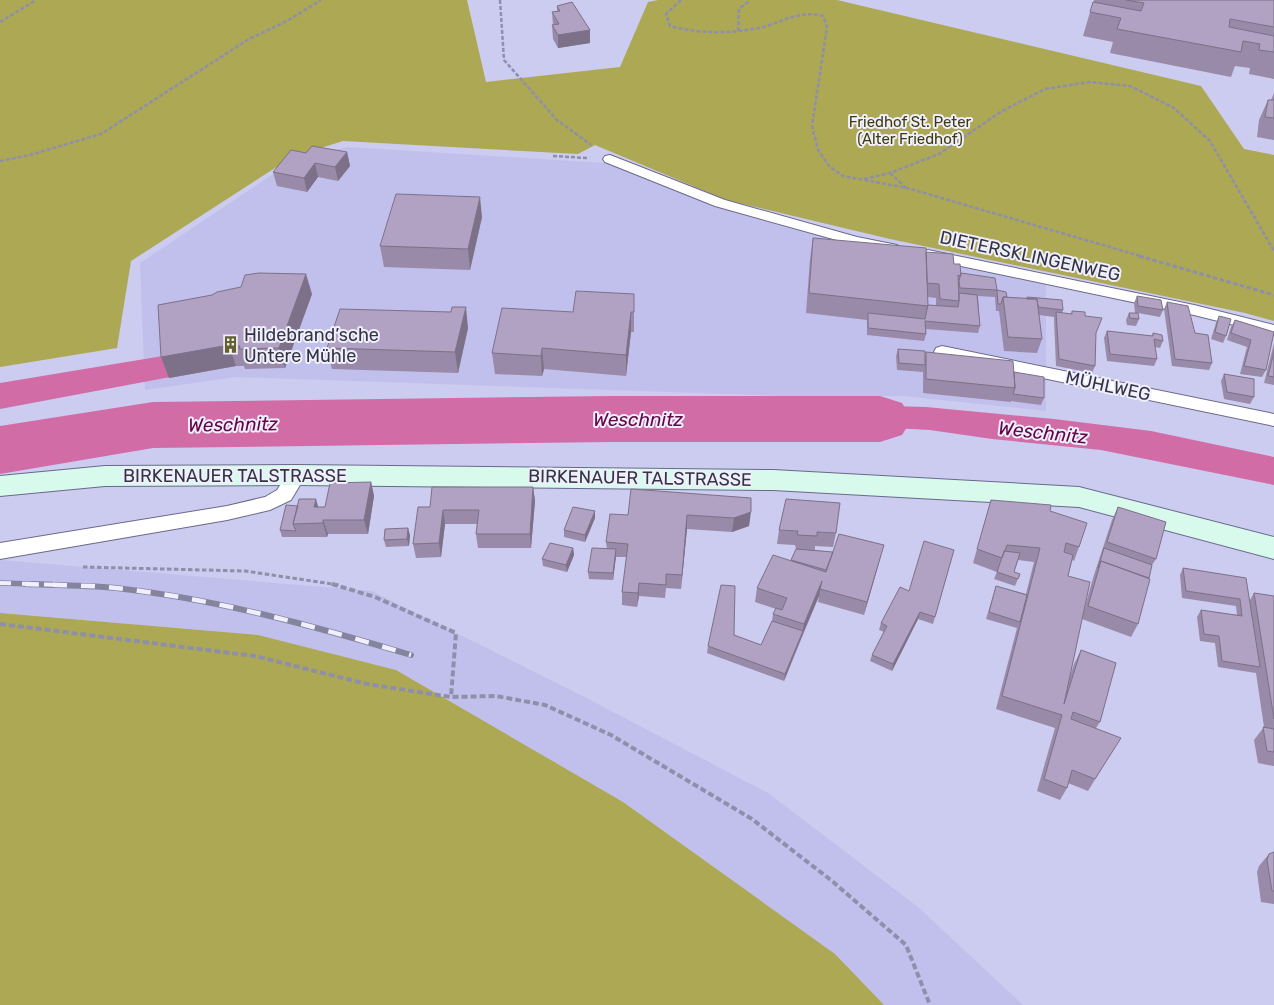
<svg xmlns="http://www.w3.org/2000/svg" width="1274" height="1005" viewBox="0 0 1274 1005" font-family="Rubik,sans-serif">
	<rect width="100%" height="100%" fill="#cccbf0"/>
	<path fill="#c1c0ec" d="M346 147 606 163 722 208 855 244 1046 284V411L903 396H785L236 377 145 390 140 263 291 162Z
		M0 560 372 591 571 690 768 793 918 907 1023 1005H884L834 954 623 802 258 635 0 613Z"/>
	<path fill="#aca853" d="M0 0H467L486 82 620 67 648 2 658 0H837L1201 86 1244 149 1274 155V321L1245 313 890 239 726 200 595 145 578 154 343 141 292 157 131 261 117 348 0 367Z
		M0 613 258 635 396 670 623 802 835 954 884 1005H0Z"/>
	<path fill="#d16ca6" d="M786 403 926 407 1054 419 1151 431 1274 457V485L1101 450 992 439 930 430 873 427H787Z"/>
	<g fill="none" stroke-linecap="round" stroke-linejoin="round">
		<path fill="#d16ca6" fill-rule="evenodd" d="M169 355 181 359 187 367 181 375 0 409V383Z"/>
		<path fill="#d16ca6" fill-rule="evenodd" d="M611 396H880L902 403 912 419 902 435 880 442H611L153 448 0 474V426L153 402Z"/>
		<defs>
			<path id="service" d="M610 155 725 200 857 237 897 245 900 248 892 253 851 244 715 206 605 162 603 159 605 156Z
				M928 250 1194 305 1274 325V335L1194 315 923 258 920 255 923 252Z
				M942 346 1274 414V426L936 356 934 352 936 348Z
				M297 468 304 470 306 475 291 500 270 510 227 520 0 559V543L227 506 265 497 277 490 290 470Z"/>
			<path id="secondary" d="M297 465 773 470 1079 487 1274 537V559L1079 507 773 490 297 485 105 486 0 496V476L105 466Z"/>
		</defs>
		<use href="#service" stroke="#6b698a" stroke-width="2"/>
		<use href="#secondary" stroke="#6b698a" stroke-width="2"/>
		<path stroke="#8f8fab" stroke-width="2.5" stroke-dasharray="4 2" stroke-linecap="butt" d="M500 0 504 60 556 119 591 145
			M681 0 666 14 670 26C700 34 732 34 763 27 784 21 801 10 823 16L827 27 812 126 818 150 830 167 843 176 907 188 1144 257
			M0 22 36 0
			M738 31 739 9 750 0
			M553 156 587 158
			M0 161 30 155 101 134 249 39 287 21 321 0
			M890 173 906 188
			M864 179 890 173 939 154 1002 111 1045 89 1089 82 1130 86 1174 108 1210 141 1274 251"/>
		<path stroke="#8f8fab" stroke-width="3" stroke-dasharray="4.5 2.5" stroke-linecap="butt" d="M1139 256 1274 295
			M83 567 245 571 339 585"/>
		<path stroke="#8f8fab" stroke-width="4" stroke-dasharray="6 3" stroke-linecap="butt" d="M332 584 375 597 456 633 451 697
			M0 624 255 656 367 684 451 697 496 696 545 705 611 735 752 819 832 881 906 945 930 1005"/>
		<use href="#service" fill="#fff" fill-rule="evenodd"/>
		<use href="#secondary" fill="#d8faed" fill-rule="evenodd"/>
		<defs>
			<path id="rail-far1" d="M0 583 63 585"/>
			<path id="rail" d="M25 584C55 585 86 585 116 588 216 599 314 626 411 655"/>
		</defs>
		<use href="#rail-far1" stroke="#84849e" stroke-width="5.5"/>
		<use href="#rail" stroke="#84849e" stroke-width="6"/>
		<use href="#rail-far1" stroke="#efeffe" stroke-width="4" stroke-dasharray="11" stroke-linecap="butt"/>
		<use href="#rail" stroke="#efeffe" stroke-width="4.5" stroke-dasharray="14" stroke-linecap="butt"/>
	</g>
	<path fill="#988aa8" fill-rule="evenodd" d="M1094 0H1274V79L1249 74 1250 68 1235 66 1231 77 1110 53 1113 42 1083 36 1090 12Z
		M557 6 590 30V43L558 48 553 39 552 25H553L552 12 557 11Z
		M1274 93V140L1257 137 1259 120 1268 100H1271Z
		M347 152 350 166 338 181 318 177 307 192 277 186 273 172Z
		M482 217 470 270 384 267 380 246Z
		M813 238 926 252 954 264 961 273 997 290 1007 297 1026 299 1027 297 1063 310 1062 313 1071 314 1072 311 1085 316 1096 333 1095 366 1092 373 1056 366 1054 319V317L1039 315 1042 339 1037 353 1004 351 999 311H996L995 297 978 296 980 326 978 333 926 329V334L924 341 867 335V320L806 313 810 259ZM928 297 936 298V306L928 305Z
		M312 294 285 368 245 369 244 366H236L169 378 161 357Z
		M634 294V332H631L626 376 544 369 542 376 495 374 492 353 573 312Z
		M1137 296 1163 310 1160 317 1138 313 1139 319 1136 326 1127 325 1126 320 1129 313H1135L1134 303Z
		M1167 302 1212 363 1209 370 1172 366 1164 309Z
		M1219 316 1226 336 1223 343 1211 339 1216 323Z
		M1235 320 1274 332 1266 370 1262 377 1240 374 1247 347 1227 340 1231 327Z
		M468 328 458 373 332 369 327 348Z
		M1107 331 1152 336 1153 333 1163 341 1160 348 1155 347 1157 359 1154 366 1107 361 1104 338Z
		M1274 343V385L1264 383Z
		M898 349 925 359 926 352 1014 372 1044 398 1041 405 1011 401V402L923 393V372L897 370 896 356Z
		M1224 374 1254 397 1250 404 1224 399 1221 381Z
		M371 482 374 496 368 534H328L327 537H282L280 530 298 506 318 507H325Z
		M533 487 535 501 531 548H478L476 534 477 524H445L441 557 416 558 413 544 430 507Z
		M751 498 749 526 732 532 687 529 681 589 666 588 665 598 639 596 637 607 622 605V592L627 557H616L613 580 589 579 588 572 607 549 606 542 628 515Z
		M991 500 1050 511 1079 547 1074 561 1072 560 1068 576 1084 610 1094 575 1112 520 1118 507 1156 559 1152 565 1138 624 1131 637 1082 619 1069 680 1074 664 1081 650 1100 722 1096 728 1113 750 1088 791 1068 783 1067 788 1060 800 1037 791 1055 728 996 709 1017 628 986 619 996 586 1026 594 1034 562 1018 560 1014 572 1020 574 1015 586 994 579 1001 562 997 572 973 563Z
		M595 518 585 542 564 537V530Z
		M779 530 836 533 833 547 815 546V550L880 559 864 615 818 602 819 596 784 681 707 653 708 646 734 635 761 645 772 621 773 614 776 609 755 602 757 588 791 561 796 549 795 545 777 544Z
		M410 535 409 546 386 547 384 540Z
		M573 548 574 555 567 572 543 566 542 559Z
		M954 550 933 624 918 619 892 671 870 661 872 655 884 632 879 630 881 623 909 591Z
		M1183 568 1250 600 1254 593 1274 596V766L1258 763 1254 740 1264 727 1256 673 1218 667 1215 643 1200 641 1197 617 1201 610 1237 615 1236 606 1182 598 1180 575Z
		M1274 852V904L1261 902 1257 872 1259 866 1269 854Z"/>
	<path fill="#7c7188" d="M590 30V43L558 48V35Z
		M347 152 350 166 338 181 335 167Z
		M315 163 318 177 307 192 304 178Z
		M480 197 482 217 470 270 468 249Z
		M306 274 312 294 285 368 279 348Z
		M466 307 468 328 458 373 455 352Z
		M631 312V332L626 376V355Z
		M229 345 236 366 169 378 161 357Z
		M542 348 544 369 542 376 541 356Z
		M371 482 374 496 368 534 364 520Z
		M533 487 535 501 531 548 530 534Z
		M316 499 320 513 314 507Z
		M443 510 445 524 441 557 439 543Z
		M595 511V518L585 542V535Z
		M751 512 749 526 732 532 734 518Z
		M687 515V529L681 589 682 575Z
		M323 520 328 534 327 537 323 523Z
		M408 528 410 535 409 546 407 539Z
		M884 545 864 615 867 602Z
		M573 548 574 555 567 572 566 565Z
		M616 549V556L613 580V573Z
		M822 581 819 596 801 638 804 624Z
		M639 583V596L637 607 638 593Z
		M920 612 918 619 892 671 893 664Z
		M803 631 801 638 784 681 785 674Z"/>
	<path fill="#b1a1c3" stroke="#7c7188" d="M1126 0H1274V27L1230 19 1229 27 1274 36V52L1259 50 1260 44 1243 41 1241 52 1117 29 1121 18 1090 12 1093 2 1141 11 1144 3Z
		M572 2 590 30 558 35 552 25 559 24 552 12 560 11 557 6Z
		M1268 100H1274V118L1265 117Z
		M312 146 347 152 335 167 315 163 304 178 273 172 291 150 306 153Z
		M396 194 480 197 468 249 380 246Z
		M813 238 926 248 928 306 809 293Z
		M926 252 953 254 954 264H960L961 276 958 275 959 301 940 299 939 284 927 283Z
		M259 273 306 274 279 348 239 349 240 346 229 345 161 357 158 305 212 295 217 292 241 287 245 275Z
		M961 273 995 278 997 290 1006 292 1007 297H1003L1001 304H998L997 290 960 288 959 281Z
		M576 291 634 294V312H631L626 355 542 348 541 356 492 353 502 308 573 312Z
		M959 293 977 295 980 326 925 321 926 334 868 328V313L925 319 928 305 958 307 959 301Z
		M1137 296 1161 300 1163 310 1138 306Z
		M1003 297 1037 299 1042 339 1008 337Z
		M1027 297 1062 300 1063 310 1038 307 1037 299H1027Z
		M1167 302 1188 306 1195 333 1208 335 1212 363 1175 359Z
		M452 307H466L455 352 327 348 340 309 451 312Z
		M1072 311 1085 312V316L1102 318 1096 333 1095 366 1059 359 1056 312 1072 314Z
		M1129 313H1138L1139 319 1130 318Z
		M1219 316 1231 319 1226 336 1215 332Z
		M1235 320 1274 332 1266 370 1244 366 1251 340 1231 333Z
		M1107 331 1153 336V333L1162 335 1163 341 1154 339 1157 359 1110 354Z
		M898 349 925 351V365L899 363Z
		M926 352 1013 361 1015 388 926 379Z
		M1274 352V377L1268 376Z
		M1014 372 1044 377V398L1013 394 1015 388Z
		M1224 374 1254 379V397L1227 392Z
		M371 482 364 520H323V523L293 524 299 499H316L314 507H325L330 483Z
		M432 487H533L530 534H476L479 510H443L439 543 413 544 418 507H430Z
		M631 489 751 498V512L734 518 687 515 682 575 666 574V585L639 583 638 593 622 592 628 544 606 542 610 514 628 515Z
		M786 499 840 503 836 533 817 532V536L797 535 798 531 779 530Z
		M991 500 1051 505 1050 511 1087 523 1079 547 1066 543 1064 552 1073 555 1068 576 1090 582 1064 704 1081 650 1116 663 1100 722 1073 712 1071 719 1121 738 1095 779 1072 770 1067 788 1044 779 1062 715 1002 696 1040 548 1007 545 1002 558 977 549Z
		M286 505 298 506 293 524 296 531 280 530Z
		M573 507 595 511 585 535 564 530Z
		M1118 507 1166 522 1156 559 1107 542Z
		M408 528 407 539 384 540 385 529Z
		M839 534 884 545 867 602 820 589 822 581 804 624 773 614 776 608 782 610 787 598 757 588 773 555 826 572Z
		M924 541 954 550 935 617 920 612 893 664 872 655 887 626 881 623 900 587 909 591Z
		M550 543 573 548 566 565 542 559Z
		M592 548 616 549 613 573 588 572Z
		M1104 548 1152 565 1149 578 1101 561 1098 568Z
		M796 549 833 552 826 570 791 560Z
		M1004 551 1020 553 1014 572 1020 574 1018 579 997 572Z
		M1101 561 1150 579 1138 624 1088 606Z
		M1183 568 1246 578 1260 667 1222 661 1219 636 1204 634 1201 610 1242 616 1240 599 1186 591Z
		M721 585 735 586 734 635 761 645 772 621 803 631 785 674 708 646Z
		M996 586 1027 595 1020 622 989 612Z
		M1254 593 1274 596V719Z
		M1263 727 1274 729V752L1267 751Z
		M1274 852V891H1272L1267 860 1269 854Z"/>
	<defs>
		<symbol id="building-bare" viewBox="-9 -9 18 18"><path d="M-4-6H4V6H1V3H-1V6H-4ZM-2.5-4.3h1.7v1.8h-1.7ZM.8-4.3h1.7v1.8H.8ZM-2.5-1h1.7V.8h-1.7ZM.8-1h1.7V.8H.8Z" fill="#62602d" stroke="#efeffe" stroke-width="2.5" paint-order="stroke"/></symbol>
	</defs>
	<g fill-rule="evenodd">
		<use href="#building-bare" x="218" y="332" width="25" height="25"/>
	</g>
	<g text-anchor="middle" stroke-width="4" stroke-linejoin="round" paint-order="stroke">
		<g font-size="15" fill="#3e3b06" stroke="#efeffe">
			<text x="910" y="127">Friedhof St. Peter<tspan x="910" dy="17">(Alter Friedhof)</tspan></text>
		</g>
		<g font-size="18" fill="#343442" stroke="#efeffe">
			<text transform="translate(1030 256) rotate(12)" y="6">DIETERSKLINGENWEG</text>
			<text transform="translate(1108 386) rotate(12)" y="6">MÜHLWEG</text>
			<text x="235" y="482">BIRKENAUER TALSTRASSE</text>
			<text transform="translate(640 478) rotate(1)" y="6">BIRKENAUER TALSTRASSE</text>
		</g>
		<g font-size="18" fill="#343442" stroke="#efeffe" text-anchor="start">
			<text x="244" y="341">Hildebrand’sche<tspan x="244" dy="21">Untere Mühle</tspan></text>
		</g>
		<g font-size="19" font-style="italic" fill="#650446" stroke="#efeffe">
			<text x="638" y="426">Weschnitz</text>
			<text transform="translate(233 424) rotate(-1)" y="7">Weschnitz</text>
			<text transform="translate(1043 432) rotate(6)" y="7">Weschnitz</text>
		</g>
	</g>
</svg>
